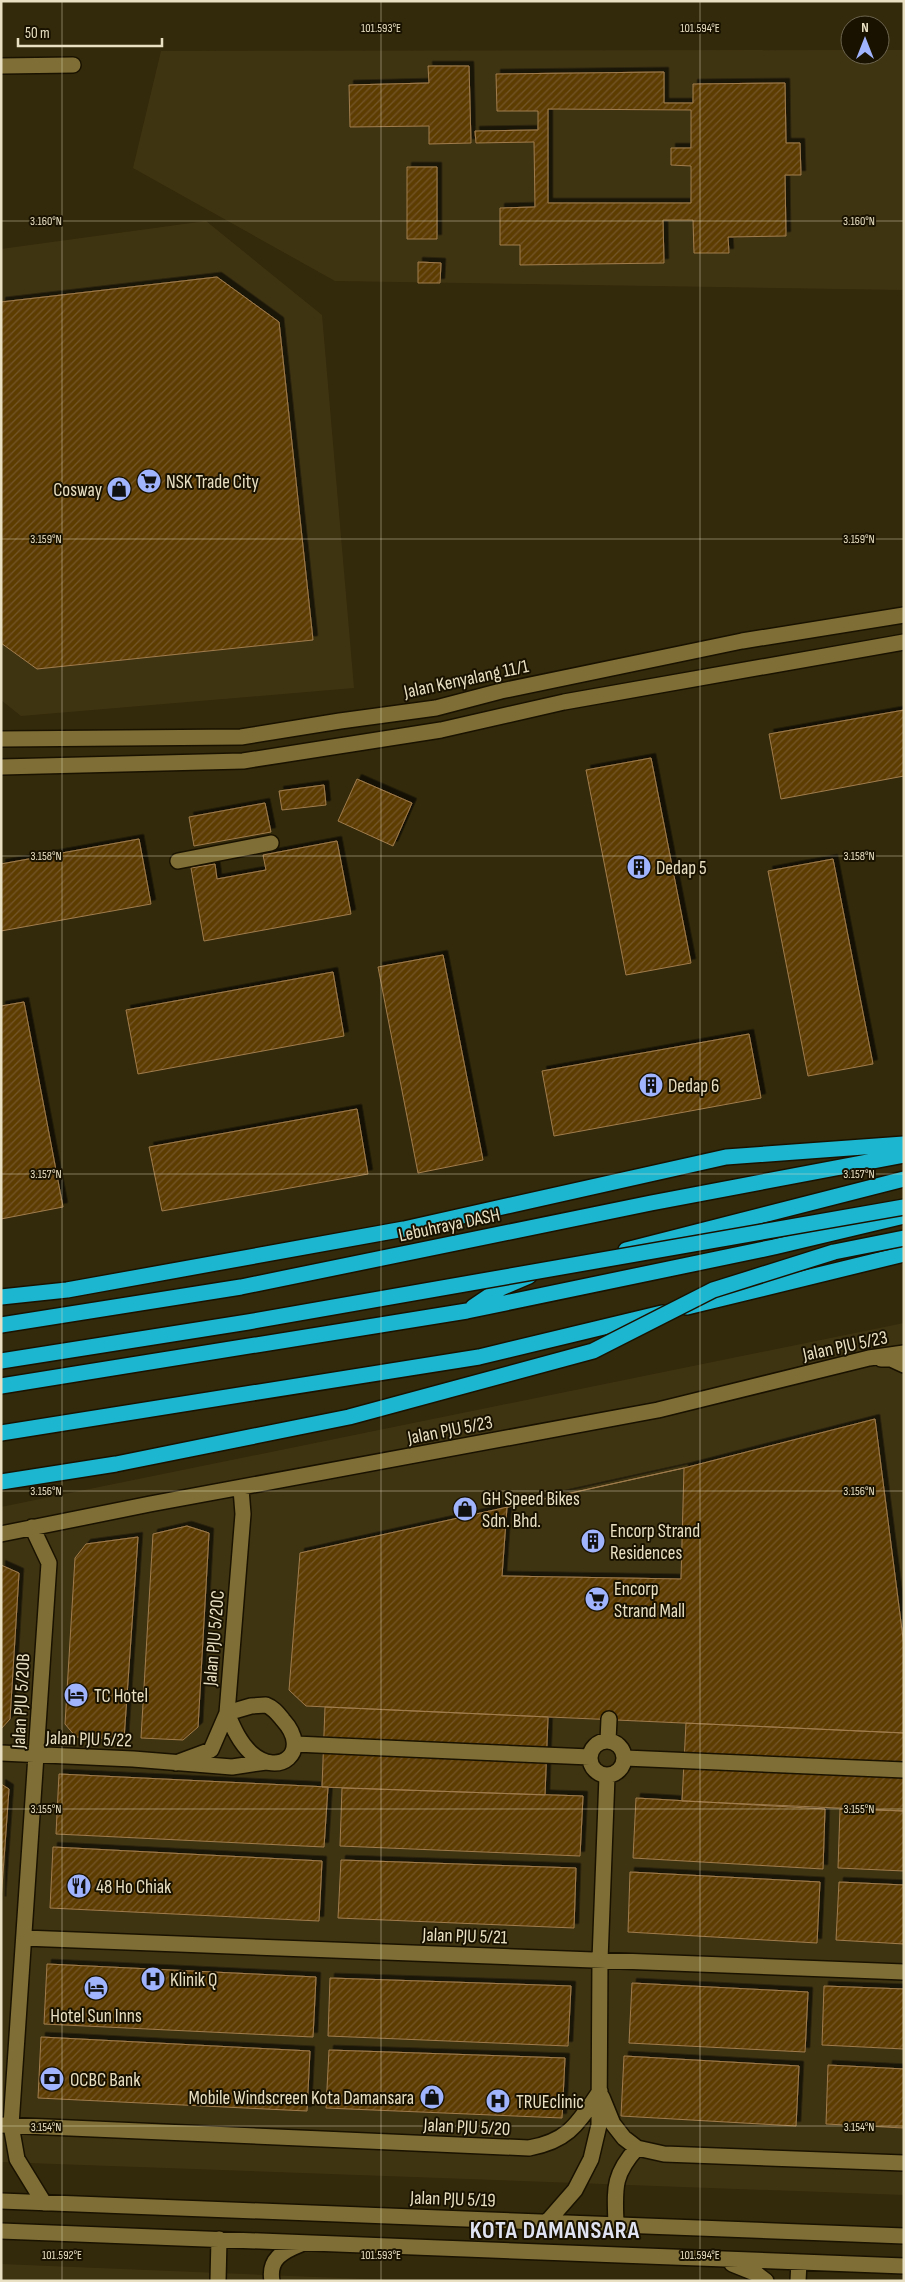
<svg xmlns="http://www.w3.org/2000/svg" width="905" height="2282" viewBox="0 0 905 2282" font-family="'Sofia Sans Condensed',sans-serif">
	<defs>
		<pattern id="building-hatch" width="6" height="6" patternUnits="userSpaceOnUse" patternTransform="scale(1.25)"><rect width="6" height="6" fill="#5d3c05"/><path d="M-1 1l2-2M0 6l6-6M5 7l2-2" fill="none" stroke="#745828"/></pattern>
		<filter id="shadow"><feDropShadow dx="4.5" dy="-4.5" stdDeviation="0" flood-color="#0009"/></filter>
	</defs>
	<rect width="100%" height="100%" fill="#332a0b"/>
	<path fill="#3f3412" d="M850 50V55H880V50H904V290L335 281 133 168 161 51Z
		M206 221 322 315 354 688 21 716 1 700V249Z
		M904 1323V2195L1 2162V1507Z
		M1 2264 415 2281H1Z"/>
	<path fill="url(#building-hatch)" stroke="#a07c4c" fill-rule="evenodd" filter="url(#shadow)" d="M428 66H469L471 143 429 144V126L350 127 349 85 429 83Z
		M664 72V103H693V84L785 83 786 143H800L801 175H785L786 236 728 237 729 253H694L693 220H663L664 263 520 265V245H500V208L535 207 534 142 476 143 475 131 538 130V111H497L496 74ZM548 109 691 110V148H671V165L691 166V203H548Z
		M407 167H437V239H407Z
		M418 262 441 263 440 283H418Z
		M217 277 279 322 313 640 37 669 1 643V302Z
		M904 710V776L781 799 769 734Z
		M651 758 691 963 626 975 586 770Z
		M357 779 412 803 393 846 338 821Z
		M324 785 326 805 282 810 279 791Z
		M265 803 271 832 194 846 189 817Z
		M139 839 151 904 1 931V864Z
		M337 841 351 914 204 941 191 868 215 864 217 879 266 870 263 855Z
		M833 859 873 1064 808 1076 768 871Z
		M443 955 483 1160 418 1173 378 967Z
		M333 972 344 1036 138 1074 126 1010Z
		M24 1002 63 1207 1 1219V1006Z
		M749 1034 761 1098 554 1136 542 1071Z
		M357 1109 368 1174 162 1211 149 1147Z
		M875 1419 904 1646V1733L306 1706 289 1690 300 1553 684 1468Z
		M684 1468 681 1579 502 1576 507 1507Z
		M187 1526 209 1533 198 1727 183 1740 141 1738 153 1534Z
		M138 1537 124 1739 76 1737 65 1724 75 1558 86 1544Z
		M1 1565 19 1573 10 1719 1 1729Z
		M325 1707 548 1717 545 1795 322 1787Z
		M686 1723 904 1733V1811L682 1801Z
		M59 1774 328 1787 324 1847 56 1834Z
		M1 1784 9 1789 1 1901Z
		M342 1788 583 1796 580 1856 340 1846Z
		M636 1798 825 1809 823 1869 633 1858Z
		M840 1809 904 1811V1871L838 1868Z
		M53 1847 322 1861 319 1921 50 1908Z
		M341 1860 576 1868 574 1928 338 1918Z
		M630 1872 820 1882 817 1943 628 1932Z
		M839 1882 904 1885V1944L836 1940Z
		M47 1964 316 1977 313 2037 44 2024Z
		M330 1978 571 1986 568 2046 328 2036Z
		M632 1983 808 1992 805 2052 629 2043Z
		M824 1986 904 1989V2049L822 2045Z
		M41 2037 310 2051 307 2111 38 2098Z
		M329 2050 565 2058 562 2118 326 2108Z
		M624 2056 799 2066 796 2126 621 2116Z
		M828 2065 904 2069V2128L826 2124Z"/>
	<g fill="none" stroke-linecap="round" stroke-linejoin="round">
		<defs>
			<path id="minor" d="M1 66 73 65
				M1 739 241 737 340 721 436 708 501 691 742 641 904 615
				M1 767 243 761 441 730 564 702 904 642
				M178 861 271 843
				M881 1359H891L904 1365
				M32 1527 49 1563 11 2125 17 2159 44 2203
				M1 1534 150 1504 658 1410 869 1358 904 1353
				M266 1705C274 1708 278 1714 283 1720 312 1752 279 1778 251 1753 239 1742 233 1727 227 1713L251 1706Z
				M590 1758a17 17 0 1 1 34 0a17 17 0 1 1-34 0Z
				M608 1741 609 1719
				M295 1744 590 1757
				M1 1753 133 1759 232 1767 266 1762
				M625 1758 904 1770
				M176 1763 211 1750 227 1713 243 1514 241 1489
				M24 1938 904 1972
				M602 2097 613 2124 624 2138 637 2148 664 2154 904 2163
				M1 2125 529 2148C569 2141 578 2123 600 2091
				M1 2201 904 2236
				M547 2222 575 2190 591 2159 599 2125 600 1960 607 1776
				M616 2225C615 2189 612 2176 637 2148
				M1 2231 904 2266
				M732 2264 757 2274 766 2281
				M218 2281 219 2239
				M272 2281C268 2259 283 2251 301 2244
				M798 2281 799 2262"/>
			<path id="highway" d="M626 1250 904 1179
				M1 1297 67 1290 404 1229 726 1157 904 1144
				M473 1307 501 1288 529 1276
				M687 1307 904 1254
				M1 1325 241 1287 651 1203 904 1155
				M1 1386 467 1311 774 1247 904 1216
				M1 1433 479 1357 662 1313"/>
		</defs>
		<use href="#minor" stroke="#1a1200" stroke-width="18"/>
		<use href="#highway" stroke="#1a1200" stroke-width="18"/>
		<use href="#minor" stroke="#7f6f36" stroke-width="15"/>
		<use href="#highway" stroke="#1cb6d0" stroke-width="15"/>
		<defs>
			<path id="highway-bridge" d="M1 1361 248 1322 904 1207
				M1 1482 116 1464 349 1417 593 1351 713 1290 834 1252 904 1238"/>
		</defs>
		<use href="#highway-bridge" stroke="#1a1200" stroke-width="18" stroke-linecap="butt"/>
		<use href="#highway-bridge" stroke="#1cb6d0" stroke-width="15"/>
	</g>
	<path fill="none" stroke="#e9e0c3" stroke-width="1" stroke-opacity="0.45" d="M62 1V2281M381 1V2281M700 1V2281M1 221H904M1 539H904M1 856H904M1 1174H904M1 1491H904M1 1809H904M1 2126H904"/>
	<defs>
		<symbol id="supermarket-disc" viewBox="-11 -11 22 22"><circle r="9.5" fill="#a0b3fd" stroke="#191200"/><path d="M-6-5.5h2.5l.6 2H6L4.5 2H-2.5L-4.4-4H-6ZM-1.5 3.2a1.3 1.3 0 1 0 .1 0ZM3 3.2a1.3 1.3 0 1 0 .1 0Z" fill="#111"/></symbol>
		<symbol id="shop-disc" viewBox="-11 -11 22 22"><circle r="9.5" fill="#a0b3fd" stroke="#191200"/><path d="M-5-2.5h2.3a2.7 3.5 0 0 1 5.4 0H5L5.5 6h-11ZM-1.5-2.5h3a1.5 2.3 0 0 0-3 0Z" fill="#111"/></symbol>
		<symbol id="building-disc" viewBox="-11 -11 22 22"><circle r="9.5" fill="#a0b3fd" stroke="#191200"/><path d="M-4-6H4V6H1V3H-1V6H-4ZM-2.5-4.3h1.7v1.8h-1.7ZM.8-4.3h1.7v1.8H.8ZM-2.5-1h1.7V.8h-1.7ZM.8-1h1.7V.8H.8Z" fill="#111"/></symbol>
		<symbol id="hotel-disc" viewBox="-11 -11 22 22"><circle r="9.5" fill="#a0b3fd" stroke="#191200"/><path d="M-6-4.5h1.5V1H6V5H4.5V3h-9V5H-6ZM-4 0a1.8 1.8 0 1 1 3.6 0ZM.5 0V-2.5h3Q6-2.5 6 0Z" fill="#111"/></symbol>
		<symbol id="restaurant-disc" viewBox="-11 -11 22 22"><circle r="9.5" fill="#a0b3fd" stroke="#191200"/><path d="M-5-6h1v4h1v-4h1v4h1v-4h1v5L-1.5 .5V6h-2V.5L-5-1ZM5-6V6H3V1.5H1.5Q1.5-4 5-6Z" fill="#111"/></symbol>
		<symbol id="hospital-disc" viewBox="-11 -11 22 22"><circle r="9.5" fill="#a0b3fd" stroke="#191200"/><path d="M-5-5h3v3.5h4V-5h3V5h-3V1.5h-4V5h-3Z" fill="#111"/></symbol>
		<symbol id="bank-disc" viewBox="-11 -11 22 22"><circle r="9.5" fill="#a0b3fd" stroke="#191200"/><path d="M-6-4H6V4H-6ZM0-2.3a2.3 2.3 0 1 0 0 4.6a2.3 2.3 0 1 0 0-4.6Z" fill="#111"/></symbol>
	</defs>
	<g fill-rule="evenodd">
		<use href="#supermarket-disc" x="135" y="467" width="28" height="28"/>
		<use href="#shop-disc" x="105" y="475" width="28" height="28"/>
		<use href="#building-disc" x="625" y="853" width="28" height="28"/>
		<use href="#building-disc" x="637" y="1071" width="28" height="28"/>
		<use href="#shop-disc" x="451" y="1495" width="28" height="28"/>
		<use href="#building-disc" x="579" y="1527" width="28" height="28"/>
		<use href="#supermarket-disc" x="583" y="1585" width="28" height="28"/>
		<use href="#hotel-disc" x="62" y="1681" width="28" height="28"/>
		<use href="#restaurant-disc" x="65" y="1872" width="28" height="28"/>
		<use href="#hospital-disc" x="139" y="1965" width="28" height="28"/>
		<use href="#hotel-disc" x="82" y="1974" width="28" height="28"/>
		<use href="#bank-disc" x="38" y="2065" width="28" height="28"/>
		<use href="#shop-disc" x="418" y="2083" width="28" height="28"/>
		<use href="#hospital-disc" x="484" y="2087" width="28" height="28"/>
	</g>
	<g text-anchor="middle" stroke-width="4" stroke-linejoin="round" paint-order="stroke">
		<g font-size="19" fill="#e9e0c3" stroke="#191200" text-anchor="start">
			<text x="166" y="488">NSK Trade City</text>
			<text x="102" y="496" text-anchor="end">Cosway</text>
			<text x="656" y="874">Dedap 5</text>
			<text x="668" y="1092">Dedap 6</text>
			<text x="482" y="1505">GH Speed Bikes<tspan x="482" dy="22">Sdn. Bhd.</tspan></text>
			<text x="610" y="1537">Encorp Strand<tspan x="610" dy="22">Residences</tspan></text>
			<text x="614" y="1595">Encorp<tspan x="614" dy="22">Strand Mall</tspan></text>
			<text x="94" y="1702">TC Hotel</text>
			<text x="96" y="1893">48 Ho Chiak</text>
			<text x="170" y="1986">Klinik Q</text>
			<text x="96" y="2022" text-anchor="middle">Hotel Sun Inns</text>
			<text x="70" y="2086">OCBC Bank</text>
			<text x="414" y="2104" text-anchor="end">Mobile Windscreen Kota Damansara</text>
			<text x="516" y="2108">TRUEclinic</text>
		</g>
		<g font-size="19" fill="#e9e0c3" stroke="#191200">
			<text transform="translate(466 678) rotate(-12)" y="7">Jalan Kenyalang 11/1</text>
			<text transform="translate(449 1224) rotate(-12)" y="7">Lebuhraya DASH</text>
			<text transform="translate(845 1345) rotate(-12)" y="7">Jalan PJU 5/23</text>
			<text transform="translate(450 1429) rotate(-11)" y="7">Jalan PJU 5/23</text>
			<text transform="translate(213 1638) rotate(-85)" y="7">Jalan PJU 5/20C</text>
			<text transform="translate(20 1701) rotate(-87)" y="7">Jalan PJU 5/20B</text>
			<text transform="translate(89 1738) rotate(2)" y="7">Jalan PJU 5/22</text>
			<text transform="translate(465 1935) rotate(2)" y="7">Jalan PJU 5/21</text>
			<text transform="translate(467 2126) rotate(3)" y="7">Jalan PJU 5/20</text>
			<text transform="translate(453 2198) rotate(2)" y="7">Jalan PJU 5/19</text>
		</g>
		<g font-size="24" font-weight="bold" letter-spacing="1" fill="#dfe3f2" stroke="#191200">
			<text x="555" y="2238">KOTA DAMANSARA</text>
		</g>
	</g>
	<g font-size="12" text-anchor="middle" fill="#e9e0c3" stroke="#191200" stroke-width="4" stroke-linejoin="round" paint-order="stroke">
		<text x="381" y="32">101.593°E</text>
		<text x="700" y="32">101.594°E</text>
		<text x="46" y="225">3.160°N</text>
		<text x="859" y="225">3.160°N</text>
		<text x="46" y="543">3.159°N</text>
		<text x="859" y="543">3.159°N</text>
		<text x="46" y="860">3.158°N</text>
		<text x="859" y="860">3.158°N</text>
		<text x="46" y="1178">3.157°N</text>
		<text x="859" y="1178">3.157°N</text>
		<text x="46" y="1495">3.156°N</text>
		<text x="859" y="1495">3.156°N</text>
		<text x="46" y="1813">3.155°N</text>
		<text x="859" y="1813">3.155°N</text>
		<text x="46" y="2131">3.154°N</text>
		<text x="859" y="2131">3.154°N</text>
		<text x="62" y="2259">101.592°E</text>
		<text x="381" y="2259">101.593°E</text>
		<text x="700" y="2259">101.594°E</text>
	</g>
	<rect width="905" height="2282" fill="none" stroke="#e9e0c3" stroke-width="5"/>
	<g transform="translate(865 40)"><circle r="24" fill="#191200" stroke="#6c644e"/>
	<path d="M0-4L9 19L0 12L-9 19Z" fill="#a0b3fd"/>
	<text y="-8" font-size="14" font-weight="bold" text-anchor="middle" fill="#e9e0c3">N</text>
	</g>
	<path d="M18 38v8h144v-8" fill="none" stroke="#e9e0c3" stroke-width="2.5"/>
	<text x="25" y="38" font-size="15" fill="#e9e0c3" stroke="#191200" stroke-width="4" paint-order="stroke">50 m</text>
</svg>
